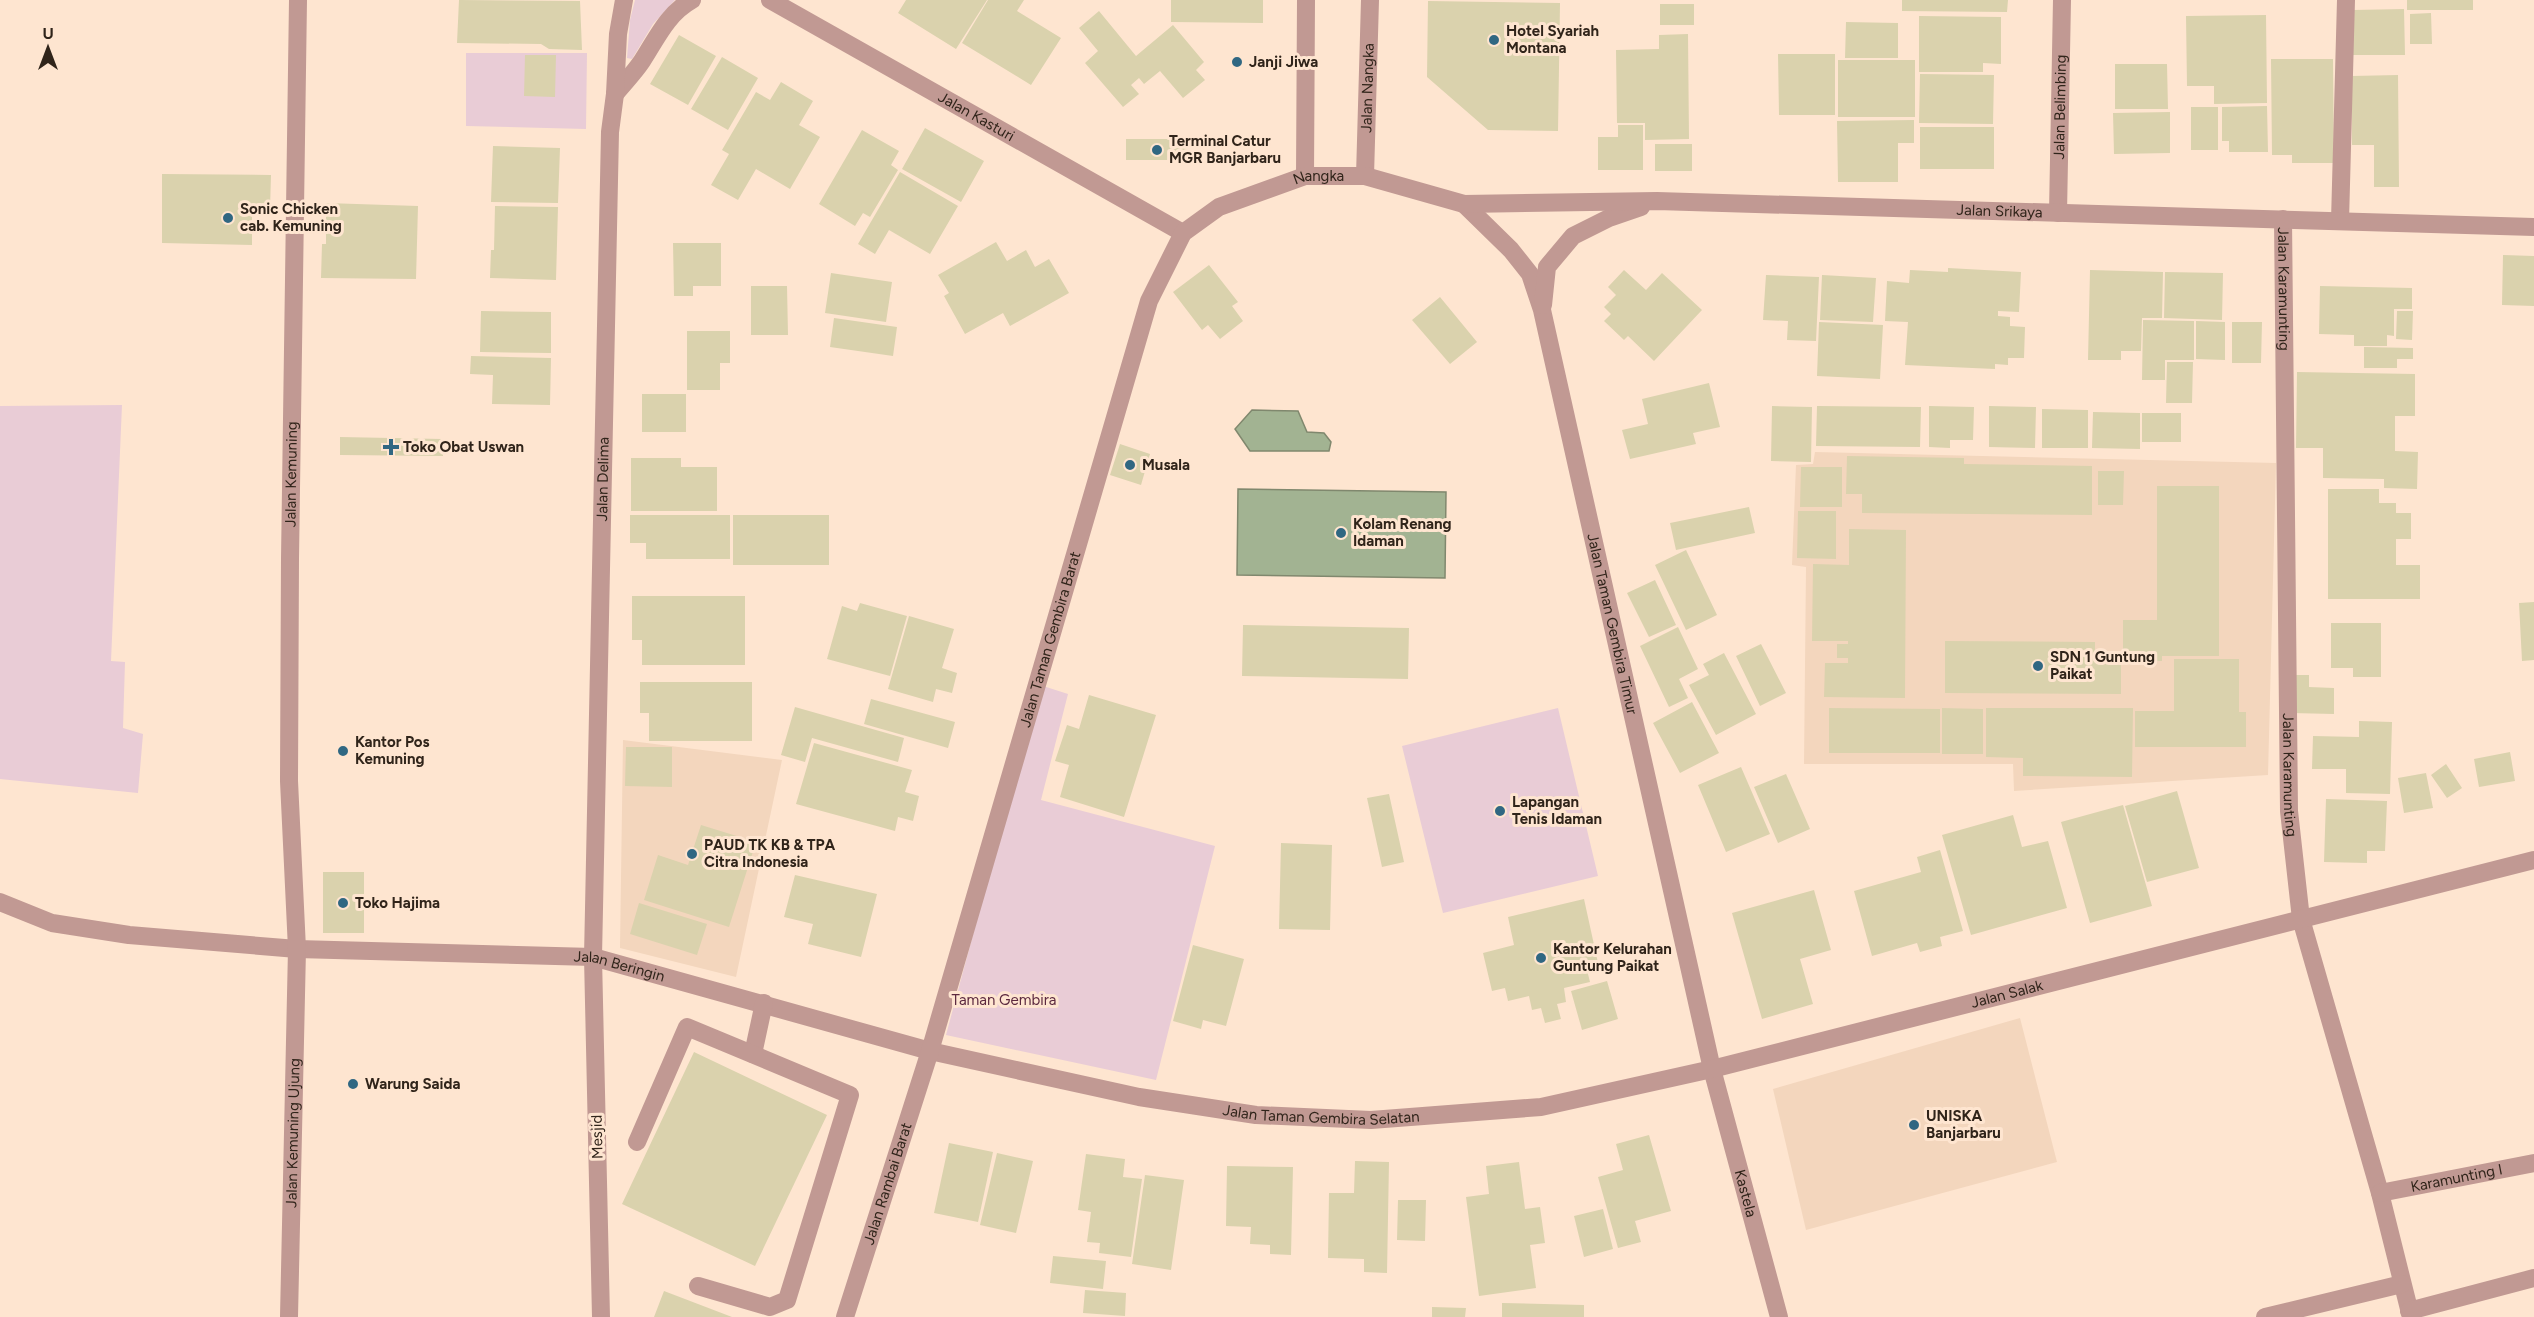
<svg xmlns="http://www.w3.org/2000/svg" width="2534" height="1317" viewBox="0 0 2534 1317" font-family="Figtree,sans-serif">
	<rect width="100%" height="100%" fill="#fee5d0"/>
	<path fill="#f3d6bd" d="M1815 452 2276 463 2268 775 2014 791 2013 764H1804L1806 567 1792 565 1796 465 1813 464Z
		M623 740 782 760 736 977 620 948Z
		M2020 1018 2057 1162 1806 1230 1773 1089Z"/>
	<path fill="#e9ccd6" d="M635 0H675L653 24 632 59 627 58 630 20Z
		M466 53H587L586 129 466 126Z
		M122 405 111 661 125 662 123 728 143 734 138 793 0 779V406Z
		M1040 685 1068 694 1041 800 1215 846 1156 1080 946 1035Z
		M1558 708 1598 876 1443 913 1402 746Z"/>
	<path fill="#a2b392" stroke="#80886e" stroke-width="1.5" d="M1252 410 1298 411 1307 432 1324 433 1331 442 1329 451H1250L1235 429Z
		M1238 489 1446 492 1445 578 1237 575Z"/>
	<path fill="#dad2ad" d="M459 0 580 1 582 50 549 49 541 44 457 43Z
		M906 0H987L956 49 898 13Z
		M988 0H1024L1017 11 1061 38 1031 85 962 43Z
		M1171 0H1263V23L1171 22Z
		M1902 0H2008L2007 12 1902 11Z
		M2407 0H2473V10H2407Z
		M1428 1 1560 3 1558 131 1488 130 1427 77Z
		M1660 4H1694V25H1660Z
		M2404 9 2405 55H2353V10Z
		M1099 11 1136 56 1173 25 1204 62 1196 70 1205 80 1183 98 1160 71 1144 84 1139 78 1131 85 1139 94 1123 107 1085 63 1098 51 1079 28Z
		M2431 13 2432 44H2410V14Z
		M2266 15 2267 103 2214 104V86H2187L2186 16Z
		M1919 16 2001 17V64L1983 63V72H1919Z
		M1846 22 1898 23V58H1845Z
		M1688 34 1689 139 1645 140V123H1617L1616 50 1659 49V35Z
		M679 35 716 56 688 105 650 84Z
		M1778 54H1835V115H1779Z
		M525 55H556L555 97 524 96Z
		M722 57 758 78 728 130 691 109Z
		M2271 59H2333L2334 163H2292V155H2272Z
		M1838 60H1915V117H1838Z
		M2115 64H2167L2168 109H2115Z
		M1920 74 1994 75 1993 124 1919 123Z
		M2398 75 2399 187H2374V145H2352V76Z
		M781 82 813 101 799 125 820 137 790 189 756 169 738 200 711 185 729 154 722 150 756 92 770 100Z
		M2267 106 2268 152H2229V141H2222V107Z
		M2191 107H2218V150H2191Z
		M2170 112V153L2114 154 2113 113Z
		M1914 120V143H1898V182H1838L1837 121Z
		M1618 125H1643V170H1598V137H1618Z
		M1920 127H1994V169H1920Z
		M925 128 984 161 961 202 902 169Z
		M862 130 899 151 891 165 898 170 870 217 863 213 855 226 819 204Z
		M1126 139H1188V160H1126Z
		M1655 144H1692V171H1655Z
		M493 146 560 148 558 203 491 202Z
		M900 172 958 206 930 254 889 230 875 254 858 244Z
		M162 174 271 175 270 209H252V245L162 243Z
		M326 203 418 206 416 279 321 278 322 244H326Z
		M495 206 558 207 556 280 490 278 491 250H494Z
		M996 242 1007 261 1026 250 1035 267 1049 259 1069 293 1010 326 1003 313 965 334 944 296 949 293 938 275Z
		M673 243H721V286H693V296H674Z
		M2503 255 2534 256V306L2502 305Z
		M1209 265 1238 302 1232 306 1243 321 1220 339 1208 325 1202 330 1173 292Z
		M1948 268 2021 272 2019 312 1998 311V316L2010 317V326L2025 327 2024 358H2008V365L1995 364V369L1905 365 1908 322 1885 321 1887 281 1909 283 1910 270 1948 272Z
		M1624 270 1646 290 1662 273 1702 310 1654 361 1628 336 1624 340 1604 321 1611 314 1604 307 1616 295 1608 287Z
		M2090 270 2163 272 2162 318H2142L2141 351H2121V360H2088Z
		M2165 272 2223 273 2222 320 2164 318Z
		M831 273 892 282 886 322 825 313Z
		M1766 275 1819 277 1816 341 1787 340 1788 321 1763 320Z
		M1822 275 1876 278 1873 322 1820 320Z
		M751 286H787L788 335H751Z
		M2320 286 2412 288V309H2394V336L2387 335V346H2354V335L2319 334Z
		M1440 297 1477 342 1450 364 1412 320Z
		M481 311 551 312V353L480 352Z
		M2397 311H2413L2412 340 2396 339Z
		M834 318 897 327 893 356 830 347Z
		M2143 320 2194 321V360H2165V380H2142Z
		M2196 321 2225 322V360L2196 359Z
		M1819 322 1883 325 1880 379 1817 376Z
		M2232 322H2262L2261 363H2232Z
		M687 331H730V363H720V390H687Z
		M2364 347 2413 348V359H2397V368H2364Z
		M471 356 551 358 550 405 492 404 493 375 470 374Z
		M2167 362H2193L2192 403H2166Z
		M2297 372 2415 374V416H2395V451L2418 452 2417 489 2384 488V479L2323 478V448H2296Z
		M1709 383 1720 427 1693 433 1696 444 1630 459 1622 430 1648 424 1642 399Z
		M642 394H686V432H642Z
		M1772 406 1812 407 1811 462 1771 461Z
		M1817 406 1921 407 1920 447 1816 446Z
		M1929 406 1974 407 1973 440H1950V448L1929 447Z
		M1989 406 2036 407 2035 448 1989 447Z
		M2042 409 2088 410V448H2042Z
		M2093 412 2140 413V449L2092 448Z
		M2142 413H2181V442H2142Z
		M340 437 442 439 443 456 340 455Z
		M1120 444 1150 454 1141 485 1110 475Z
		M1847 456 1964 458V464L2092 466V515L1862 513V494H1846Z
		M631 458H681V467H717V511H631Z
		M1801 467H1842V507H1800Z
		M2098 471H2124L2123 505H2098Z
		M2157 486H2219V656H2162V661H2123V620H2157Z
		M2328 489H2379V503H2396V513H2411V539H2396V565H2420V599H2328Z
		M1749 507 1755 533 1676 550 1670 523Z
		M1798 511H1836V559L1797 558Z
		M630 515H730V559H646V543H630Z
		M733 515H829V565H733Z
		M1849 529 1906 530 1905 698 1824 697 1825 663H1848V658H1837V644H1848V641H1812L1813 564 1849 565Z
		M1686 550 1717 615 1686 630 1655 565Z
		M1655 580 1676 625 1649 637 1627 593Z
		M632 596H745V665H642V640H632Z
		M2534 602V660L2522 661 2519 603Z
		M860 603 907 616 890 676 827 659 842 606 857 611Z
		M909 616 954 629 942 668 957 673 952 693 936 689 933 702 888 689Z
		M2331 623H2381V677H2353V668H2331Z
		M1243 625 1409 628 1408 679 1242 676Z
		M1678 627 1698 669 1679 679 1688 698 1669 707 1640 646Z
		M1945 641 2095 642V653H2121V694L1945 693Z
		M1761 644 1786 693 1760 706 1736 656Z
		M1724 653 1756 714 1716 735 1689 685 1709 675 1703 664Z
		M2174 659H2239V712H2246V747H2135V711H2174Z
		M2292 675H2309V687L2334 688V714L2291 713Z
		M640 682H752V741H649V713H640Z
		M1089 695 1156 715 1124 817 1060 797 1069 765 1055 761 1067 725 1079 729Z
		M871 699 955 722 948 748 864 724Z
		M1692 702 1719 753 1680 773 1653 723Z
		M795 707 904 738 898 762 812 738 805 762 781 755Z
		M1829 708 1940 709V753H1829Z
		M1942 708 1983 709V754H1942Z
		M1986 708H2133L2132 777 2023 776V758L1986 757Z
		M2359 721 2392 722 2390 794 2346 793V769H2312L2313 736 2359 737Z
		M814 743 912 770 905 792 919 796 913 821 898 817 895 831 796 804Z
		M626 747H672V787L625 786Z
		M2510 752 2515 781 2479 787 2474 759Z
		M2446 764 2462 788 2447 798 2431 775Z
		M1741 767 1770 834 1726 852 1698 785Z
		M2426 773 2433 808 2404 813 2398 778Z
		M1786 774 1810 829 1778 843 1754 787Z
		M2177 791 2199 868 2147 882 2125 806Z
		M1389 794 1404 862 1382 867 1367 798Z
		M2326 799 2387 801 2385 851H2367V863L2324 862Z
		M2123 805 2152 906 2090 923 2061 822Z
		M2013 815 2022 847 2048 841 2067 908 1971 935 1942 835Z
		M701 825 756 842 729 927 644 900 658 855 688 865Z
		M1281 843 1332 845 1330 930 1279 929Z
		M1940 850 1963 931 1940 937 1942 946 1920 952 1917 943 1872 956 1854 891 1921 872 1917 857Z
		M323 872H364V933H323Z
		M795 875 877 894 861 957 808 944 813 924 784 917Z
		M1814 890 1831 950 1800 959 1813 1004 1762 1019 1732 913Z
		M1584 899 1598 963 1586 966 1590 982 1564 988 1566 1002 1557 1004 1561 1019 1545 1023 1541 1008 1532 1010 1529 996 1508 1001 1505 988 1492 991 1483 953 1514 945 1508 917Z
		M639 903 707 924 697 955 630 934Z
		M1193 945 1244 959 1226 1026 1203 1020 1201 1029 1173 1021Z
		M1607 981 1618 1019 1582 1030 1571 991Z
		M694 1052 827 1115 755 1266 622 1204Z
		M1649 1135 1671 1211 1635 1221 1641 1242 1618 1248 1598 1177 1623 1170 1616 1144Z
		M949 1143 993 1152 978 1222 934 1213Z
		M997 1153 1033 1161 1016 1233 980 1225Z
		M1086 1154 1125 1159 1123 1177 1142 1179 1131 1257 1099 1253 1100 1243 1087 1242 1091 1212 1078 1210Z
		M1355 1161 1389 1162 1387 1273 1364 1272V1259L1328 1258 1329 1193H1354Z
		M1519 1162 1525 1209 1540 1207 1545 1243 1530 1245 1536 1288 1479 1296 1466 1197 1489 1194 1486 1166Z
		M1227 1166 1293 1167 1291 1255 1270 1254V1245L1250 1244 1251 1227 1226 1226Z
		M1145 1175 1184 1180 1171 1270 1132 1264Z
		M1398 1200H1426L1425 1241 1397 1240Z
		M1603 1209 1613 1249 1584 1257 1574 1216Z
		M1053 1256 1106 1261 1103 1289 1050 1283Z
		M1085 1290 1126 1293 1125 1316 1083 1313Z
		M664 1291 732 1317H654Z
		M1502 1303 1584 1305V1317H1502Z
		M1432 1307 1466 1308 1465 1317H1432Z"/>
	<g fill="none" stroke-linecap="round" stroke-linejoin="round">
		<g stroke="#c19993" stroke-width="18">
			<path id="s1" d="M770 0 1183 233"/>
			<path d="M615 94C624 83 634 73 642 61 657 38 667 14 692 0"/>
			<path d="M1305 176 1306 0"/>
			<path id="s2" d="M1365 176 1370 0"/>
			<path id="s3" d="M1464 204 1511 250 1530 274 1542 310 1712 1069 1779 1317"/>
			<path id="s4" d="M2058 213 2062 0"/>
			<path id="s5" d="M2283 219 2289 811 2301 919 2380 1193 2411 1317"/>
			<path d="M2340 221 2346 0"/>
			<path d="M1543 305 1547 267 1573 236 1609 218 1641 207"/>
			<path id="s6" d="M0 902 52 923 129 935 297 949 593 957 930 1051 1139 1097 1256 1115 1371 1120 1541 1107 1712 1069 2534 860"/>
			<path d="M753 1054 764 1003"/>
			<path d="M637 1142 687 1027 850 1095 787 1300 770 1307 698 1286"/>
			<path id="s7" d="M2380 1193 2534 1163"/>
			<path d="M2409 1311 2534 1278"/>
			<path id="s8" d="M289 1317 297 949 289 781 290 559 298 0"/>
			<path id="s9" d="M601 1317 593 957 610 132 615 94 618 34 624 0"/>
			<path id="s10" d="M845 1317 930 1051 1149 301 1183 233 1219 207 1305 176H1365L1464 204 1657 201 2534 227"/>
			<path d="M2265 1317 2402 1284"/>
		</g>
	</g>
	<g fill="#306782" stroke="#fee5d0" stroke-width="2">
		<circle cx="1494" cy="40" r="6"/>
		<circle cx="1237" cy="62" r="6"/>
		<circle cx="1157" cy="150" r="6"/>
		<circle cx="228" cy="218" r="6"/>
		<path d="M388 438h6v6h6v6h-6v6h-6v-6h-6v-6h6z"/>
		<circle cx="1130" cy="465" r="6"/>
		<circle cx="1341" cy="533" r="6"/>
		<circle cx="2038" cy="666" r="6"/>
		<circle cx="343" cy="751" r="6"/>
		<circle cx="1500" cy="811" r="6"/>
		<circle cx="692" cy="854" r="6"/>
		<circle cx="343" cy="903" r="6"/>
		<circle cx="1541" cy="958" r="6"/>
		<circle cx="353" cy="1084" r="6"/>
		<circle cx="1914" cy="1125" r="6"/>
	</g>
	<g text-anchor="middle" stroke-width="6" stroke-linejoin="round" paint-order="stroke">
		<g font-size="15" font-weight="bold" fill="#30241a" stroke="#fee5d0" text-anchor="start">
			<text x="1506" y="36">Hotel Syariah<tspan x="1506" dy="17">Montana</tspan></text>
			<text x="1249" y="67">Janji Jiwa</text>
			<text x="1169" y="146">Terminal Catur<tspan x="1169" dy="17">MGR Banjarbaru</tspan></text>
			<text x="240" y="214">Sonic Chicken<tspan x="240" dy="17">cab. Kemuning</tspan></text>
			<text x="403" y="452">Toko Obat Uswan</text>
			<text x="1142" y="470">Musala</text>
			<text x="1353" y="529">Kolam Renang<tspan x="1353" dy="17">Idaman</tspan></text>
			<text x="2050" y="662">SDN 1 Guntung<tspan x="2050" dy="17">Paikat</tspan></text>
			<text x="355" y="747">Kantor Pos<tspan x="355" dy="17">Kemuning</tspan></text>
			<text x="1512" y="807">Lapangan<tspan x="1512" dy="17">Tenis Idaman</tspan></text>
			<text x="704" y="850">PAUD TK KB &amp; TPA<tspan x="704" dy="17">Citra Indonesia</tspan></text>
			<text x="355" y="908">Toko Hajima</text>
			<text x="1553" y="954">Kantor Kelurahan<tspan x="1553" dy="17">Guntung Paikat</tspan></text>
			<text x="365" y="1089">Warung Saida</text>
			<text x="1926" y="1121">UNISKA<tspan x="1926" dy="17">Banjarbaru</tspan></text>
		</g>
		<g font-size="15" fill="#30241a" stroke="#fee5d0">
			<text dy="5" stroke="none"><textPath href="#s2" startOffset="88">Jalan Nangka</textPath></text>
			<text dy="5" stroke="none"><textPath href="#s4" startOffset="106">Jalan Belimbing</textPath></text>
			<text dy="5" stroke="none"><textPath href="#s1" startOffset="237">Jalan Kasturi</textPath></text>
			<text dy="5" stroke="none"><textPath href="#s10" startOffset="1286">Nangka</textPath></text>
			<text dy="5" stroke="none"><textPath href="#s10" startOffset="1971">Jalan Srikaya</textPath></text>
			<text dy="5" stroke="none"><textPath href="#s5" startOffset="70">Jalan Karamunting</textPath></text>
			<text dy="5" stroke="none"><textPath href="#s8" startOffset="843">Jalan Kemuning</textPath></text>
			<text dy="5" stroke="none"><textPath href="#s9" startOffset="838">Jalan Delima</textPath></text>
			<text dy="5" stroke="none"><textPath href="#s3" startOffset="456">Jalan Taman Gembira Timur</textPath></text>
			<text dy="5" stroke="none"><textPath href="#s10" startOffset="708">Jalan Taman Gembira Barat</textPath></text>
			<text dy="5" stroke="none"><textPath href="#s5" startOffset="556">Jalan Karamunting</textPath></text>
			<text dy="5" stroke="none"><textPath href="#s6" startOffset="626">Jalan Beringin</textPath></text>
			<text dy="5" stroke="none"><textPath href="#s6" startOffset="2046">Jalan Salak</textPath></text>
			<text dy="5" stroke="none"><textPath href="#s6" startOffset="1346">Jalan Taman Gembira Selatan</textPath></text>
			<text dy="5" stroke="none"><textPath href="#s8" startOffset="184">Jalan Kemuning Ujung</textPath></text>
			<text transform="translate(597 1137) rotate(-91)" y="5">Mesjid</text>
			<text dy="5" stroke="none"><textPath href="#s7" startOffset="78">Karamunting I</textPath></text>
			<text dy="5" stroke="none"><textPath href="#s10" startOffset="140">Jalan Rambai Barat</textPath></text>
			<text dy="5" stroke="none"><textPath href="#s3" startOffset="1041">Kastela</textPath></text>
		</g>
		<g font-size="15" fill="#5c293f" stroke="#fee5d0">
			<text x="1004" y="1005">Taman Gembira</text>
		</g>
	</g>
	<g transform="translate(48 48)" stroke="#fee5d0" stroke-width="4.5" paint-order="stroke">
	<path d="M0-4.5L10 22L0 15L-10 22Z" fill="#30241a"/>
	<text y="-9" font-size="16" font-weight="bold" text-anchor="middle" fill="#30241a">U</text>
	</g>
</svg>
